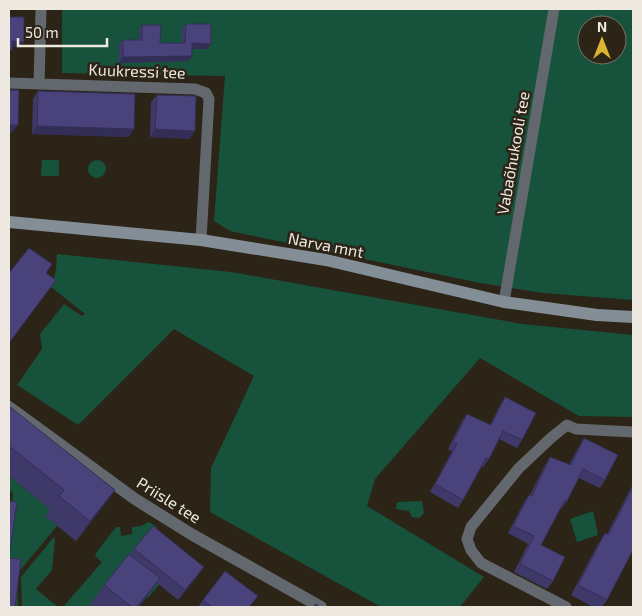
<svg xmlns="http://www.w3.org/2000/svg" width="642" height="616" viewBox="0 0 642 616" font-family="'Exo 2',sans-serif">
	<rect width="100%" height="100%" fill="#2c2416"/>
	<path fill="#17533c" fill-rule="evenodd" d="M62 9H633V300L543 293 480 283 230 231 214 221 225 76 62 73ZM587 25H617V55H587Z
		M88 169a9 9 0 1 1 18 0a9 9 0 1 1-18 0Z
		M42 160H59V176H41Z
		M57 254 231 272 522 324 633 335V417L579 416 480 358 375 479 367 506 484 577 460 607H381L210 512 211 468 254 376 174 329 78 425 17 385 42 349 40 334 64 304 82 316 85 314 51 287 56 270Z
		M9 476 50 509 57 526 17 574 18 607H9V516L11 515 13 493 9 489Z
		M422 501 424 513 419 518 412 517 409 511 396 509 397 502Z
		M593 511 598 535 577 542 570 519Z
		M149 522 157 527 156 530 127 559 159 585 148 598 91 605 93 607H63L102 562 95 556 96 553 116 527H120L121 536 132 534V527L141 526Z
		M53 538H55L52 570 36 589 58 607H22L21 577Z"/>
	<g fill="none" stroke-linecap="round" stroke-linejoin="round">
		<path stroke="#62686e" stroke-width="11" d="M9 83 195 89 206 93 209 99 201 240
			M39 84 41 9
			M504 302 554 9
			M566 607 481 563 471 550 467 539 471 527 519 468 552 437 567 425 576 429 633 432"/>
		<path stroke="#62686e" stroke-width="12" d="M9 407 135 499 191 534 321 607"/>
		<path stroke="#848e97" stroke-width="12" d="M9 222 201 240 326 260 504 302 597 315 633 317"/>
	</g>
	<path fill="#3f396a" d="M186 24 211 44 207 49H192V56L188 61 119 63V45L123 40H139V30L142 25 160 43H182V29Z
		M38 91 129 137 32 134 33 99Z
		M157 95 195 131 189 139 150 137 151 102Z
		M505 397 522 440 517 448 499 439 489 459 483 467 481 466 463 500 458 508 430 492 452 451 448 449 462 421 467 414 490 425 500 405Z
		M9 409 115 490 101 509 76 541 45 516 50 509 9 476Z
		M584 438 605 480 600 488 579 478 567 501 561 509 560 508 541 545 553 581 547 589 514 572 528 544 508 533 524 502 529 495H530L545 465 550 457 569 465 579 446Z
		M633 484V545L607 600 602 607H593L571 595 598 544 605 533 607 534Z
		M134 549 204 567 178 600 157 583 139 607H93L90 605 104 585Z
		M203 600 250 607H198Z"/>
	<path fill="#332e56" d="M12 41 24 42 20 47H9Z
		M192 43 211 44 207 49H188Z
		M192 56 188 61 119 63 123 57Z
		M9 125H18L12 133 9 132Z
		M37 126 134 129 129 137 32 134Z
		M155 129 195 131 189 139 150 137Z
		M115 490 101 509 76 541 90 521Z
		M204 567 197 577 178 600 185 590Z
		M160 578 146 598 139 607H137Z"/>
	<path fill="#49427b" stroke="#332e56" d="M9 17H24V42L12 41V50H9Z
		M186 24H211V44L192 43V56L123 57V40H142V25H161L160 43H185Z
		M9 90H19L18 125H9Z
		M38 91 135 94 134 129 37 126Z
		M157 95 196 96 195 131 155 129Z
		M29 248 52 264 46 273 56 280 9 343V273Z
		M505 397 536 413 522 440 503 431 489 459 486 458 463 500 435 484 457 444 453 442 467 414 491 425Z
		M10 407 115 490 90 521 59 496 64 490 9 446V409Z
		M584 438 618 455 605 480 583 469 567 501 565 500 541 545 565 557 553 581 520 564 534 536 513 526 529 495 532 496 550 457 571 465Z
		M633 487V545L632 548H633V550L607 600 578 585 605 533 608 535Z
		M9 501 17 502 9 558 21 559 15 607H9Z
		M153 526 204 567 185 590 134 549Z
		M129 554 160 578 137 607H132L104 585Z
		M225 571 258 596 249 607H212L203 600Z
		M316 604 320 607H313Z"/>
	<g text-anchor="middle" stroke-width="5" stroke-linejoin="round" paint-order="stroke">
		<g font-size="16" fill="#eee9e0" stroke="#2c2416">
			<text transform="translate(137 71) rotate(2)" y="6">Kuukressi tee</text>
			<text transform="translate(513 153) rotate(-80)" y="6">Vabaõhukooli tee</text>
			<text transform="translate(326 245) rotate(11)" y="6">Narva mnt</text>
			<text transform="translate(169 500) rotate(32)" y="6">Priisle tee</text>
		</g>
	</g>
	<rect width="642" height="616" fill="none" stroke="#eee9e0" stroke-width="20"/>
	<g transform="translate(602 40)"><circle r="24" fill="#2c2416" stroke="#7a7367"/>
	<path d="M0-4L9 19L0 12L-9 19Z" fill="#dcb233"/>
	<text y="-8" font-size="14" font-weight="bold" text-anchor="middle" fill="#eee9e0">N</text>
	</g>
	<path d="M18 38v8h89v-8" fill="none" stroke="#eee9e0" stroke-width="2.5"/>
	<text x="25" y="38" font-size="15" fill="#eee9e0" stroke="#2c2416" stroke-width="4" paint-order="stroke">50 m</text>
</svg>
